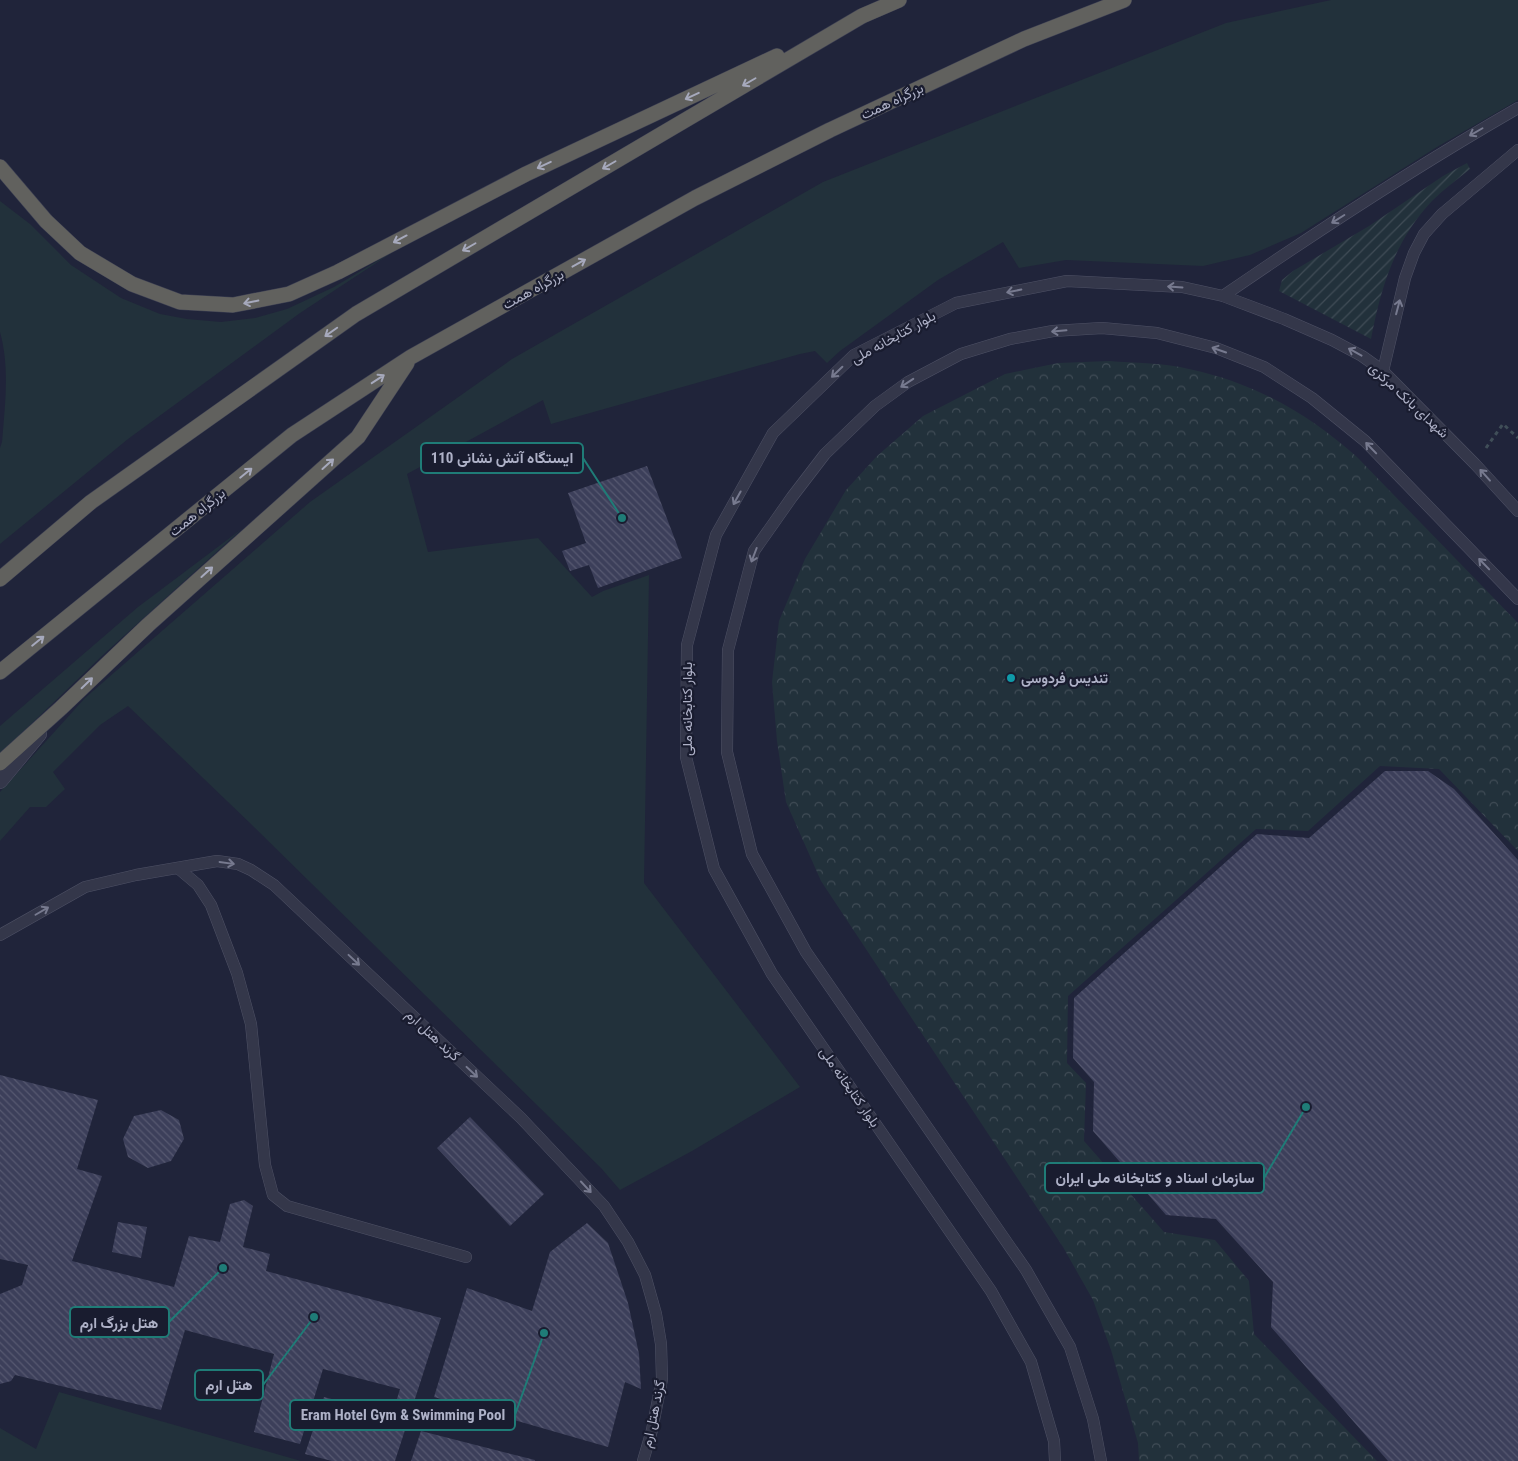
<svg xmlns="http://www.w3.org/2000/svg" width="1518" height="1461" viewBox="0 0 1518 1461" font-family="'Roboto Condensed',Vazirmatn,sans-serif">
	<defs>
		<pattern id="forest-crowns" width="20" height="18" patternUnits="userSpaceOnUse" patternTransform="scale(1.25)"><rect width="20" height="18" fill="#22313b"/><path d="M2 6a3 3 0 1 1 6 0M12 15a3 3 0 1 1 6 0" fill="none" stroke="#404c56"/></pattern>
		<pattern id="garden-furrows" width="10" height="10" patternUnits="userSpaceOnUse" patternTransform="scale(1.25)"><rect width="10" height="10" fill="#22313b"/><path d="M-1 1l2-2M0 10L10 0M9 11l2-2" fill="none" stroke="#404c56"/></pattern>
		<pattern id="building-back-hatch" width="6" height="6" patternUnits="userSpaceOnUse" patternTransform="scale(1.25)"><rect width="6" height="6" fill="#3c3f5a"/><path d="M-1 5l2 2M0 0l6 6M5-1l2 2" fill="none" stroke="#565870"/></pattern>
	</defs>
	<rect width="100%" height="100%" fill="#20243a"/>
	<path fill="#22313b" d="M1331 0H1518V100L1437 147 1301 233 1250 255 1203 266 1066 260 1019 268 1003 242 938 280 840 351 827 363 815 351 800 354 551 424 543 400 407 474 428 552 538 538 592 597 603 591 649 575 644 883 800 1087 692 1151 620 1190 601 1168 251 824 128 706 100 725 53 772 65 789 46 807H30L0 841V792L85 698 310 502 512 359 823 182 1226 23Z
		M0 201 30 224 71 265 121 298 160 314 187 319 221 322 255 318 287 309 334 287 399 248 300 313 128 439 0 544V448L2 442C5 405 10 368 0 332Z
		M243 528 104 654 0 754V726L138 607Z
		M59 1392 301 1461H0V1428L36 1449Z"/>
	<path fill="url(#forest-crowns)" d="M1109 361C1134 363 1166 363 1189 369 1255 383 1307 413 1357 457L1518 623V851L1439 769 1380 766 1308 831 1256 829 1068 996 1067 1063 1086 1083 1084 1141 1164 1232 1215 1240 1249 1281 1254 1334 1377 1461H1139L1138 1443 1111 1350 1093 1300 1063 1247 821 881 786 802 777 741 772 682 779 621 805 559 846 490 877 456 923 416 1005 374 1058 363Z"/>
	<path fill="url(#garden-furrows)" d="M1467 163 1470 169C1458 179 1444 189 1432 201 1395 240 1381 287 1371 339L1279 291 1282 280 1293 271 1369 226 1443 176Z"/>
	<path fill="url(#building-back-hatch)" d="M647 466 682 558 598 588 589 565 570 571 562 551 586 543 568 493Z
		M1385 771H1428L1454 789 1518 860V1461H1388L1271 1327 1273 1282 1216 1219 1166 1215 1093 1131 1094 1082 1073 1058 1074 998 1257 834 1309 838Z
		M0 1075 98 1100 77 1169 102 1176 72 1261 174 1287 189 1236 220 1242 230 1204 244 1200 253 1206 243 1247 270 1254 266 1271 441 1318 395 1461H332L305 1454 324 1397 392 1415 400 1389 323 1369 300 1444 254 1432 274 1354 185 1330 161 1410 15 1375 11 1381 0 1384V1294L22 1285 28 1265 0 1259Z
		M161 1110 179 1120 184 1139 171 1161 148 1168 128 1157 123 1139 134 1116Z
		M470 1117 544 1194 510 1226 437 1148Z
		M118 1222 147 1227 141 1258 112 1252Z
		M587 1223 608 1243 628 1303 639 1354 641 1389 625 1382 608 1447 434 1397 467 1288 532 1311 550 1252Z
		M421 1431 535 1460V1461H411Z"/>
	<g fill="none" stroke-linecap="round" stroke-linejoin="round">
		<defs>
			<path id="service" d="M1223 296C1319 230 1417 166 1518 108
				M1383 371 1405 278 1414 253 1424 234 1442 214 1518 150
				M179 869 198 885 211 905 237 973 251 1024 265 1165 273 1195 287 1206 466 1257
				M0 935 85 887 136 875 217 861 238 864 251 870 274 885 521 1118 604 1206 628 1242 645 1275 656 1314 661 1344 662 1379 652 1430 643 1461
				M1055 1461 1054 1441 1031 1362 991 1291 772 974 714 869 686 757 687 645 716 535 773 433 854 355 956 303 1067 281 1182 287 1223 296 1284 319 1332 340 1362 356 1383 371 1475 464 1518 511
				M1101 1461 1093 1419 1070 1347 1026 1270 806 952 752 854 727 752 728 650 754 551 792 497 825 454 875 406 908 382 961 354 1010 339 1053 331 1102 328 1157 333 1216 348 1264 367 1312 398 1365 441 1518 599"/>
			<path id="minor" d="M0 781 39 734"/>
			<path id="trunk" d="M0 167 46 221 80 253 132 284 180 302 233 305 289 294 338 272 526 174 777 56
				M0 579 91 502 356 314 862 16 899 0
				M0 672 292 435 411 357 695 198 830 130 1024 39 1124 0
				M0 763 61 708 148 625 358 437 407 363"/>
		</defs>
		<use href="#service" stroke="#4e5165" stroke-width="12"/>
		<use href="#minor" stroke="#4e5165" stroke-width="16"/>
		<use href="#trunk" stroke="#3b3e52" stroke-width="16"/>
		<path stroke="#404e58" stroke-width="3" stroke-dasharray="4 4" stroke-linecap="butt" d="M1486 448 1503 424 1518 438"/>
		<use href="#service" stroke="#34374a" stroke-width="11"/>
		<use href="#minor" stroke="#34374a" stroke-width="15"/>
		<use href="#trunk" stroke="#61615e" stroke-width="15"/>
	</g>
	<defs><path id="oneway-shaft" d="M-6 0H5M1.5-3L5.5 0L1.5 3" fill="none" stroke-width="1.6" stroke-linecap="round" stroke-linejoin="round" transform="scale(1.25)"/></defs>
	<g stroke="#a6a9bc">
		<use href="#oneway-shaft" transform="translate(749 82) rotate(150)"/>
		<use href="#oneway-shaft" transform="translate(692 96) rotate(155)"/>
		<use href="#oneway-shaft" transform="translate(544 165) rotate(155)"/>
		<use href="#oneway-shaft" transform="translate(609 165) rotate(150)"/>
		<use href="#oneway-shaft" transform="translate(400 239) rotate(152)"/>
		<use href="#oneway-shaft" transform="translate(469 247) rotate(150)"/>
		<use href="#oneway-shaft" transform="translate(579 263) rotate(-29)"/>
		<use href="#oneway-shaft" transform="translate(251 302) rotate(169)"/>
		<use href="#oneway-shaft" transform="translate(331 332) rotate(145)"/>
		<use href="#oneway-shaft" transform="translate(378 379) rotate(-33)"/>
		<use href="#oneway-shaft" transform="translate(328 464) rotate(-42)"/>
		<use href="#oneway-shaft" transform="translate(246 473) rotate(-39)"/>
		<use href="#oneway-shaft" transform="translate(207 572) rotate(-42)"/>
		<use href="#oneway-shaft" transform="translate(38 641) rotate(-39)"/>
		<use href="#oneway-shaft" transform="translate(87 683) rotate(-44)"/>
	</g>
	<g stroke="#777a8f">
		<use href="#oneway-shaft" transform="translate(1476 132) rotate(150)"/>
		<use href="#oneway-shaft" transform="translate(1338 219) rotate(148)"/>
		<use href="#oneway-shaft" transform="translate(1175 287) rotate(-176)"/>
		<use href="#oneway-shaft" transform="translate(1014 291) rotate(169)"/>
		<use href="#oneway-shaft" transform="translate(1398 307) rotate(-75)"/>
		<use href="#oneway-shaft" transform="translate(1059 331) rotate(175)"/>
		<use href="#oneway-shaft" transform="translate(1219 350) rotate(-161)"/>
		<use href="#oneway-shaft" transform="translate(1355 352) rotate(-151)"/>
		<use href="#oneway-shaft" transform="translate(837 372) rotate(136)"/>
		<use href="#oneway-shaft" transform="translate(907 383) rotate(147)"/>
		<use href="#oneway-shaft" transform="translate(1371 448) rotate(-134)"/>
		<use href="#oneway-shaft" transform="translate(1485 475) rotate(-132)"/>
		<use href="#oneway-shaft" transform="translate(737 498) rotate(119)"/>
		<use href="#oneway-shaft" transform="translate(754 555) rotate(111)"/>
		<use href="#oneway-shaft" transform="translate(1484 564) rotate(-134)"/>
		<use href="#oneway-shaft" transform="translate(227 863) rotate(8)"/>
		<use href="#oneway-shaft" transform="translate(42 911) rotate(-30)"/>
		<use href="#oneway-shaft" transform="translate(354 960) rotate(43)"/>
		<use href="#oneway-shaft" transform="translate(472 1072) rotate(43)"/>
		<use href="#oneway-shaft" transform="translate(586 1187) rotate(47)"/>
	</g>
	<circle fill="#0f9aa8" stroke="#191c2f" stroke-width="2" cx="1011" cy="678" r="5"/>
	<g text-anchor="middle" stroke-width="4.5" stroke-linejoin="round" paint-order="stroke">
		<g font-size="14" fill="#aeb1c7" stroke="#191c2f">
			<text transform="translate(892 101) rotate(-25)" y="5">بزرگراه همت</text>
			<text transform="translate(533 289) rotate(-29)" y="5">بزرگراه همت</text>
			<text transform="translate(893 337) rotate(-29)" y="5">بلوار کتابخانه ملی</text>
			<text transform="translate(1409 400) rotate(43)" y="5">شهدای بانک مرکزی</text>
			<text transform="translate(197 512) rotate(-39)" y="5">بزرگراه همت</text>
			<text transform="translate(687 709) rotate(-90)" y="5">بلوار کتابخانه ملی</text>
			<text transform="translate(433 1035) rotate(43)" y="5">گرند هتل ارم</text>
			<text transform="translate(850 1087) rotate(55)" y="5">بلوار کتابخانه ملی</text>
			<text transform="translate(653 1414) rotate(-78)" y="5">گرند هتل ارم</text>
		</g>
		<g font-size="14" font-weight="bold" fill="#aeb1c7" stroke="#191c2f" text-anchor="start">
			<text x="1021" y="683">تندیس فردوسی</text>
		</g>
	</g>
	<path fill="none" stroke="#1f7c77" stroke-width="2" d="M622 518L583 458M1306 1107L1264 1178M223 1268L169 1322M314 1317L263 1385M544 1333L515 1415"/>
	<g fill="#1f7c77" stroke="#191c2f" stroke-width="2">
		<circle cx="622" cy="518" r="5"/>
		<circle cx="1306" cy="1107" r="5"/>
		<circle cx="223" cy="1268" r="5"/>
		<circle cx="314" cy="1317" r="5"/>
		<circle cx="544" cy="1333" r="5"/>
	</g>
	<g fill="#191c2f" stroke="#1f7c77" stroke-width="2">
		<rect x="421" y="443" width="162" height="30" rx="5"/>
		<rect x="1045" y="1163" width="219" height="30" rx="5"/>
		<rect x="70" y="1307" width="99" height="30" rx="5"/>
		<rect x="195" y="1370" width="68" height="30" rx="5"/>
		<rect x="290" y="1400" width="225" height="30" rx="5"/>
	</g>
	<g font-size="15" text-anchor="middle" font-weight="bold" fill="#aeb1c7">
		<text x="502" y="463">ایستگاه آتش نشانی 110</text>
		<text x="1155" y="1183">سازمان اسناد و کتابخانه ملی ایران</text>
		<text x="119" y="1328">هتل بزرگ ارم</text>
		<text x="229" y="1390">هتل ارم</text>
		<text x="403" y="1420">Eram Hotel Gym &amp; Swimming Pool</text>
	</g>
</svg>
